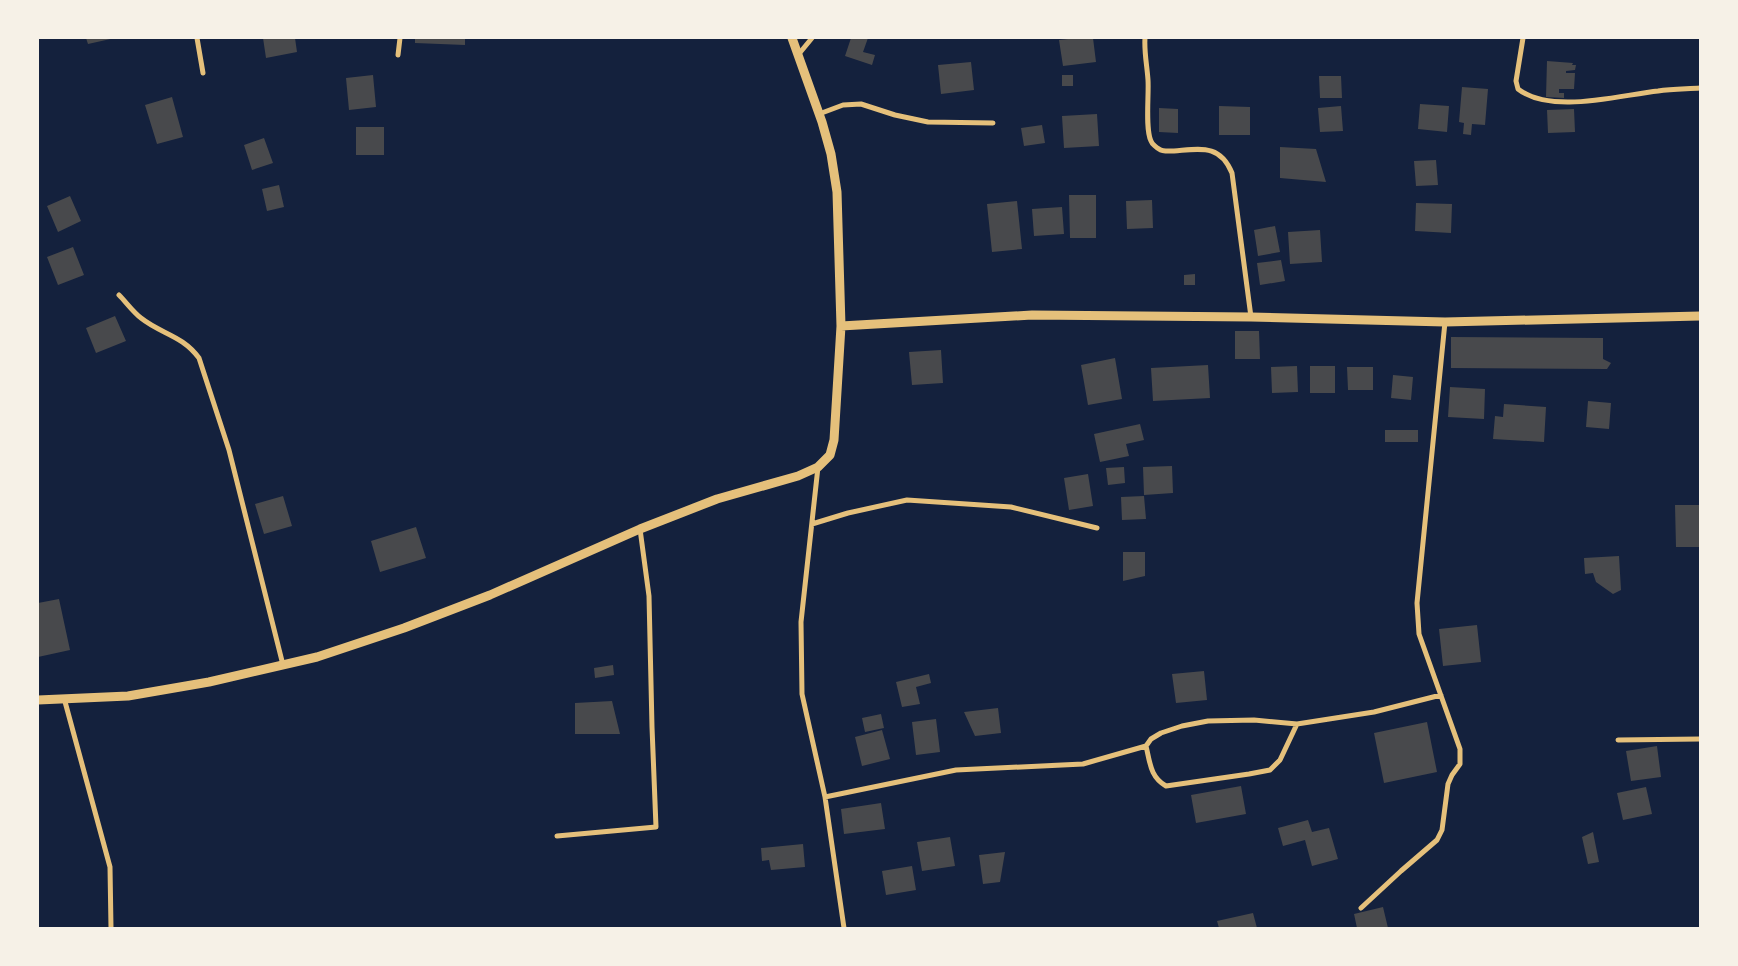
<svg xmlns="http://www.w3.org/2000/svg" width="1738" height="966" viewBox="0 0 1738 966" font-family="'Varela Round',sans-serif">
	<rect width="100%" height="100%" fill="#14213d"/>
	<path fill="#48494c" d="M86 38H115L88 44Z
		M263 38H295L297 52 266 58Z
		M415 38H465V45L415 43Z
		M851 38H868L863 52 875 55 872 65 845 56Z
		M1077 38H1093L1096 62 1063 66 1059 40Z
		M1547 61 1573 63 1572 65H1576L1575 70 1566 71V73H1575L1574 89H1559V93H1564V98L1546 97Z
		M971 62 974 90 941 94 938 65Z
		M373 75 376 107 349 110 346 78Z
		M1062 75H1073V86H1062Z
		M1319 76H1341L1342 98H1320Z
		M1462 87 1488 89 1485 125 1472 124 1471 135 1463 134 1464 123 1459 122Z
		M172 97 183 137 157 144 145 105Z
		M1420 104 1449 106 1447 132 1418 129Z
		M1219 106 1250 107V135H1219Z
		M1341 106 1343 131 1320 132 1318 108Z
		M1159 108 1178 109V133L1159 132Z
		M1574 109 1575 132 1548 133 1547 110Z
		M1097 114 1099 146 1064 148 1062 116Z
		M1042 125 1045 143 1024 146 1021 128Z
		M356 127H384V155H356Z
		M264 138 273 163 252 170 244 145Z
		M1280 147 1316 149 1326 182 1280 178Z
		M1436 160 1438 185 1416 186 1414 161Z
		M279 185 284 207 267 211 262 189Z
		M1069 195H1096V238H1070Z
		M70 196 81 221 58 232 47 206Z
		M1152 200 1153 228 1127 229 1126 201Z
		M1017 201 1022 249 992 252 987 204Z
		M1416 203 1452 204 1451 233 1415 231Z
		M1062 207 1064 234 1034 236 1032 209Z
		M1275 226 1280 252 1258 256 1254 230Z
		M1320 230 1322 262 1290 264 1288 232Z
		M73 247 84 275 58 285 47 257Z
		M1281 260 1285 281 1260 285 1257 263Z
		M1195 274V285H1184V275Z
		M115 316 126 341 96 353 86 328Z
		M1235 331H1259L1260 359H1235Z
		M1451 337 1603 338V359L1611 363 1607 369 1451 368Z
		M941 350 943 383 912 385 909 352Z
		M1115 358 1122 399 1088 405 1081 365Z
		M1208 365 1210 398 1153 401 1151 368Z
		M1297 366 1298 392 1272 393 1271 367Z
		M1310 366H1335V393H1310Z
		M1347 367H1373V390H1348Z
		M1393 375 1413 377 1411 400 1391 398Z
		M1450 387 1485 389 1484 419 1448 417Z
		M1588 401 1611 403 1609 429 1586 427Z
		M1504 404 1546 407 1544 442 1493 439 1495 416 1503 417Z
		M1140 424 1144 440 1126 444 1129 456 1100 462 1094 434Z
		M1385 430H1418V442H1385Z
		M1172 466 1173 493 1144 495 1143 467Z
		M1124 467 1125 483 1108 485 1106 468Z
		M1088 474 1093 506 1069 510 1064 478Z
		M283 496 292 526 264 534 255 504Z
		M1144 496 1146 519 1122 520 1121 497Z
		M1675 505H1700V547H1676Z
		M416 527 426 558 380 572 371 541Z
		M1123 552H1145V576L1123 581Z
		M1619 556 1621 590 1613 594 1596 582 1593 573 1585 574 1584 558Z
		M59 599 70 650 38 657V603Z
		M1477 625 1481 662 1443 666 1439 629Z
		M613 665 614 675 595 678 594 668Z
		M1204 671 1207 700 1176 703 1172 674Z
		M929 674 931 683 916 687 920 704 902 707 896 682Z
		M612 701 620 734H575V703Z
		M998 708 1001 733 975 736 964 712Z
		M881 714 884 728 865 732 862 718Z
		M936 719 940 752 916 755 912 722Z
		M1427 722 1437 772 1384 783 1374 733Z
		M882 730 890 759 862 766 855 737Z
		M1657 746 1661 777 1631 781 1626 751Z
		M1241 786 1246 814 1196 823 1191 795Z
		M1646 787 1652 814 1623 820 1617 793Z
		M881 803 885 829 844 834 841 809Z
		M1308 820 1312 832 1329 828 1338 859 1312 866 1305 840 1283 846 1278 828Z
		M1593 832 1599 862 1588 864 1582 837Z
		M950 837 955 866 922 871 917 842Z
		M803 844 805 867 771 870 769 860 762 861 761 848Z
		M1005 852 1000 882 983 884 979 855Z
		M912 866 916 890 886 895 882 871Z
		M1383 907 1388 928H1357L1354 914Z
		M1253 913 1257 928H1219L1217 921Z"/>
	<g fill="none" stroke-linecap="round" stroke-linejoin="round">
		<path stroke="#e5c07b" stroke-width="5" d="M197 38 203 73
			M1145 38C1144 52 1147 65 1148 80 1149 95 1145 129 1151 141 1152 144 1157 148 1159 149 1163 152 1169 151 1174 151 1201 149 1220 144 1232 173L1251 317
			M1523 38 1516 81 1518 89C1551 115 1620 95 1658 91 1672 89 1686 89 1700 88
			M398 55 400 38
			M798 55 812 38
			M819 114 843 105 861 104 895 115 928 122 993 123
			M119 295C126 302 133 312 141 318 161 334 182 335 199 358L229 450 283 665
			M818 467 801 622 802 694 825 797 844 928
			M812 524 848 513 907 500 1011 507 1097 528
			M64 698 110 867 111 928
			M1618 740 1700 739
			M1146 746C1150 762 1150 777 1166 786L1249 774 1270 770 1280 760 1297 724
			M825 797 956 770 1083 764 1146 746 1151 739 1161 733 1182 726 1208 721 1254 720 1297 724 1374 712 1441 695
			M557 836 656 827 652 727 649 596 640 529
			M1361 908 1401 871 1437 840 1442 830 1448 784 1452 775 1460 764V749L1419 634 1417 603 1445 322"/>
		<path stroke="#e5c07b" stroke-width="9" d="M792 38 822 122 831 154 837 192 841 326
			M38 700 128 696 209 682 317 657 404 628 490 595 640 529 717 499 798 476 818 467 830 455 834 440 841 326 1032 315 1251 317 1445 322 1700 316"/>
	</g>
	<rect width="1738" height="966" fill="none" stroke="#f6f1e7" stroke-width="78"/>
</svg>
